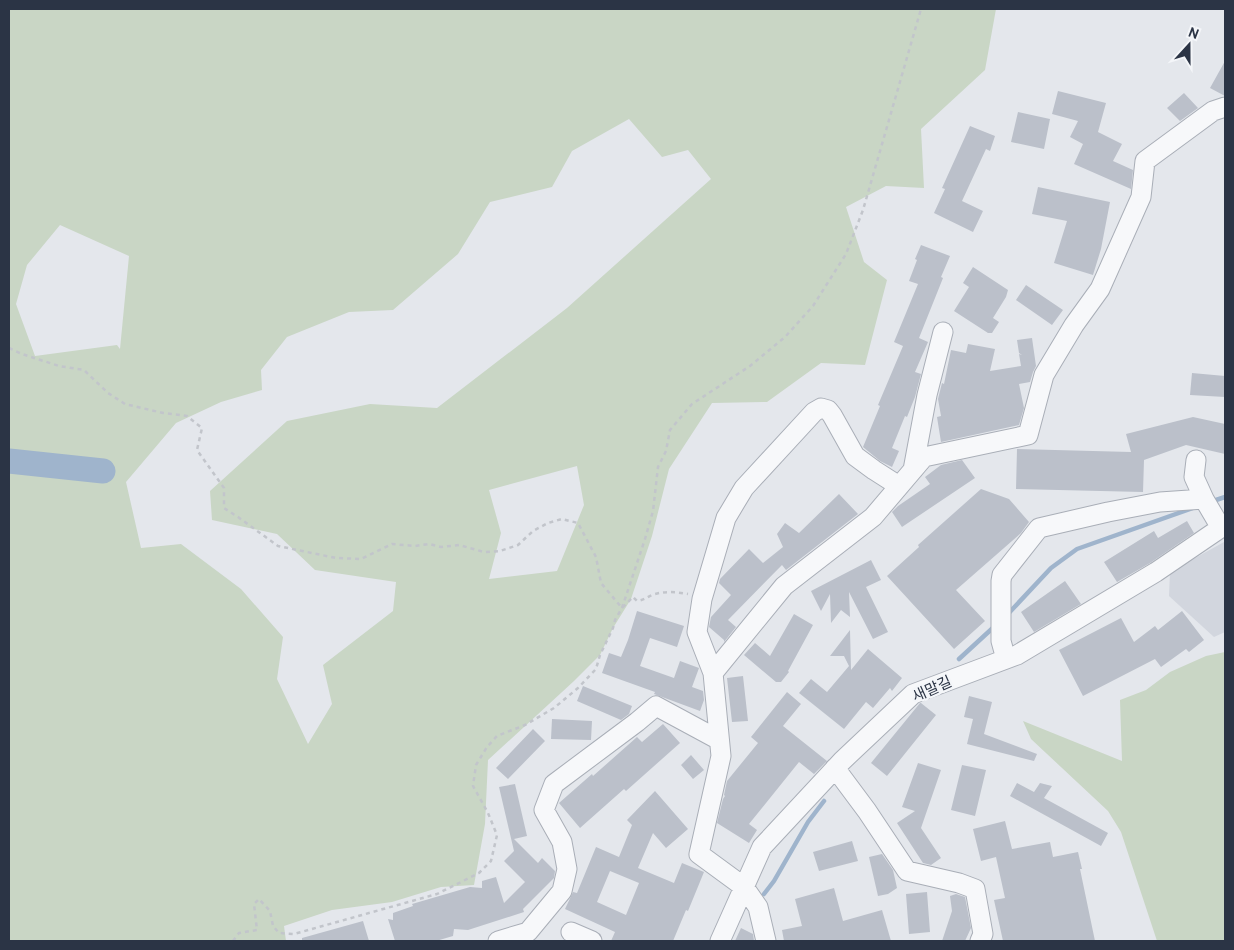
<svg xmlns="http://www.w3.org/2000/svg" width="1234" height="950" viewBox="0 0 1234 950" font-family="Overpass,'Noto Sans KR',sans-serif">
	<rect width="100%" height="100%" fill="#e4e7ec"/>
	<path fill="#d2d6de" d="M1224 542 1225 543V632L1214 637 1169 596 1170 572Z"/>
	<path fill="#c9d6c5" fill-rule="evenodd" d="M9 9H996L985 70 921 129 924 188 886 186 846 207 864 262 887 280 865 365 821 363 767 402 712 403 669 469 652 536 631 599 613 628 600 655 574 681 488 760 485 824 474 885 441 887 392 902 332 910 284 926 286 941H9ZM629 119 662 157 688 150 711 179 567 308 437 408 370 404 287 421 210 491 212 520 277 534 315 570 396 582 393 611 323 665 332 704 308 744 277 679 283 637 241 589 181 544 141 548 126 482 176 423 221 402 262 390 261 370 287 337 349 312 393 310 458 254 490 202 552 187 572 151ZM60 225 129 256 120 349 117 345 35 356 16 304 27 265ZM577 466 584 505 557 571 489 579 501 533 489 490Z
		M1225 652V941H1157L1121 832 1108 811 1031 739 1023 721 1122 761 1120 700 1146 690 1170 672 1206 656Z"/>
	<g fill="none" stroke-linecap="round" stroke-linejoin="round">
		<path stroke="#9fb4cc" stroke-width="4.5" d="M1210 502 1225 497
			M1007 615 1051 568 1077 549 1193 508
			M959 659 996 625
			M764 894 774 881 808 822 824 801"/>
		<path stroke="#9fb4cc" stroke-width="25" d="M9 461 103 471"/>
	</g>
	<path fill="#bbc0ca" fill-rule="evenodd" d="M1225 61V96L1210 88Z
		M1058 91 1106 103 1098 132 1122 144 1113 161 1133 170 1131 189 1074 164 1083 144 1070 137 1078 121 1052 114Z
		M1184 93 1198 108 1180 121 1167 108Z
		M1018 112 1050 119 1044 149 1011 142Z
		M970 126 995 136 990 151 986 149 962 201 983 211 973 232 934 213 945 189 942 188Z
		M1038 187 1110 202 1101 249 1093 275 1054 263 1067 221 1032 214Z
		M921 245 950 256 941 277 943 278 919 338 928 342 915 372 921 374 915 397 907 417 905 416 892 448 899 451 892 467 880 461 863 447 880 406 878 405 903 346 894 342 918 284 909 281 917 260 915 259Z
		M973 267 1008 290 1006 297 993 318 999 322 992 333H988L954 311 969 287 963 283Z
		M1026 285 1063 310 1052 325 1016 300Z
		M1032 338 1036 366 1033 372 1030 382 1019 384 1024 408 1019 425 941 442 937 417 941 416 938 399 942 383 944 384 951 350 966 353 968 344 995 349 990 371 1021 366 1019 354 1022 355 1019 353 1017 340Z
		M1192 373 1225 376V397L1190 395Z
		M1193 417 1225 424V454L1186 445 1144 460 1143 492 1016 489 1017 449 1131 452 1126 434Z
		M962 460 975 478 902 527 892 512 898 506 930 484 925 477 941 465Z
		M981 489 1009 499 1029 522 1021 533 956 590 985 621 954 649 887 576 919 547 918 545Z
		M839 494 858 514 786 570 782 565 728 620 736 627 724 642V640L709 627 711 617 731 595 719 583 720 579 749 549 763 563 783 547 777 534 785 523 799 533Z
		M1187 521 1194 533 1150 563 1117 582 1104 562 1154 531 1158 538Z
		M871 560 881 580 866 587 888 632 873 639 849 592 850 617 841 610 831 623 830 594 821 611 811 591Z
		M1065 581 1081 604 1034 632 1021 612Z
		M637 611 684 626 677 647 650 638 640 666 674 678 680 661 699 668 692 687 703 691 704 700 700 711 654 694 655 692 602 673 609 653 621 657 628 640Z
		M1182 611 1204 640 1189 652 1186 649 1161 667 1155 659 1083 696 1059 650 1121 618 1134 642 1155 626 1158 630Z
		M794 614 813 625 788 671 789 672 781 682H776L744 655 755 643 770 656Z
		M850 630 851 670 868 649 902 678 892 691 890 688 873 708 866 702 844 729 799 693 811 679 827 692 849 666 844 656H830Z
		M743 676 748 721 732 722 727 678Z
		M583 686 632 706 629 714 621 720 577 701Z
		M787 692 801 704 783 726 827 761 814 774 799 762 749 824 757 830 749 843 717 823 723 799 725 796 724 795 727 781 758 743 751 737Z
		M969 696 992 702 984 734 1037 754 1034 761 967 744 973 719 964 717Z
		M920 703H921L936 715 887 776 871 763Z
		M552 719 592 721 591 740 551 739Z
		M663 724 680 743 626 791 624 789 580 828 559 803 592 774 593 776 637 737 642 742Z
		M533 729 545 741 508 779 496 768Z
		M691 755 704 770 693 779 681 765Z
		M918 763 941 770 921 828 941 858 931 865 923 863 897 823 915 811 902 807Z
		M962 765 986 770 975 816 951 810Z
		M1017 783 1034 792 1040 783 1052 786 1044 798 1108 833 1101 846 1010 796Z
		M515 784 527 836 514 839 538 863 542 858 555 871 554 878 523 909 524 912 468 930 454 929 453 936 436 941H395L388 919 393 920V913L413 906 412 904 470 887 482 888V881L496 877 504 903 525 882 504 861 514 851 499 787Z
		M655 791 688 829 666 848 653 833 638 868 674 883 682 863 704 872 688 911 686 910 673 941H611L615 932 565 909 573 892 577 893 596 847 619 857 632 825 627 820ZM610 871 639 883 626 915 597 902Z
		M1005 821 1012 849 1050 842 1053 857 1078 852 1082 869H1080L1095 941H1003L994 900 1005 898 996 857 981 861 973 829Z
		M852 841 858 861 819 871 813 852Z
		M882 854 893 870 897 888 888 894 878 896 869 857Z
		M834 888 843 921 882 910 891 941H784L782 930 802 926 795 899Z
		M927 892 930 932 909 934 906 894Z
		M956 894 965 897 971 928 965 941H942L952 911 950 896Z
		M363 921 369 941H302V938Z
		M741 928 753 934 754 941H735Z"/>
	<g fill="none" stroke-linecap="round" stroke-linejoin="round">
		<defs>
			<path id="minor" d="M1196 460 1194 477 1204 499
				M913 470 927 395 943 332
				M1006 659 1001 641V581L1002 575 1039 528 1108 512 1160 502 1204 499 1221 528
				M713 673 697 632 702 599 726 518 744 488 814 412 821 408 828 410 832 415 855 456 874 470 899 486
				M835 768 867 811 907 871 959 883 975 889 983 934 980 941
				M571 932 592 941
				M498 941 528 932 562 891 567 869 562 842 544 810 554 784 637 722 656 706 719 740
				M720 941 762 847 842 761 913 694 1017 655 1156 572 1225 525
				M766 941 758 907 744 887 699 854 721 756 713 673 784 586 873 517 924 457 1028 435 1044 375 1074 325 1100 289 1141 197 1145 161 1213 111 1225 107"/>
		</defs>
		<use href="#minor" stroke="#a9aeb7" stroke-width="21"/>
		<path stroke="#c2c5cb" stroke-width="2.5" stroke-dasharray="4 4" stroke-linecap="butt" d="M9 348 22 354 59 366 84 370 108 393 125 404 163 413 187 416 202 428 197 450 224 488V508L238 517 278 546 336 558 361 559 392 544 415 546 429 544 441 547 459 545 484 552 500 551 518 545 533 531 548 523 562 519 578 523 596 557 601 583 622 608 633 597 637 601C645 600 648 596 655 594 666 591 677 592 688 594
			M233 941 239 933 257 930 254 904 259 899 270 911 273 926 279 933 294 934 437 894 479 873 491 861 497 835 488 813 473 786 476 765 487 747 497 736 525 725 554 708 578 688 596 669 600 655 613 628 615 620 622 608 645 539 653 511 658 467 666 451 670 430 692 404 750 366 785 337 813 306 846 254 863 210 921 9"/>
		<use href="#minor" stroke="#f7f8fa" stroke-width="19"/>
	</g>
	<g text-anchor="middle" stroke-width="4.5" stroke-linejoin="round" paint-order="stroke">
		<g font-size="15" fill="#2b3445" stroke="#f4f6f9">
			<text transform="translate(932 689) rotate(-24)" y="5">새말길</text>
		</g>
	</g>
	<rect width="1234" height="950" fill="none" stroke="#2b3445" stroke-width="20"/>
	<g transform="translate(1189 45) rotate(21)" stroke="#f4f6f9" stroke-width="4" paint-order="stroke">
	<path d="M0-4L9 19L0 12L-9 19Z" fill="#2b3445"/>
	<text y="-8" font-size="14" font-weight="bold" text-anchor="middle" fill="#2b3445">N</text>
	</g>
</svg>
